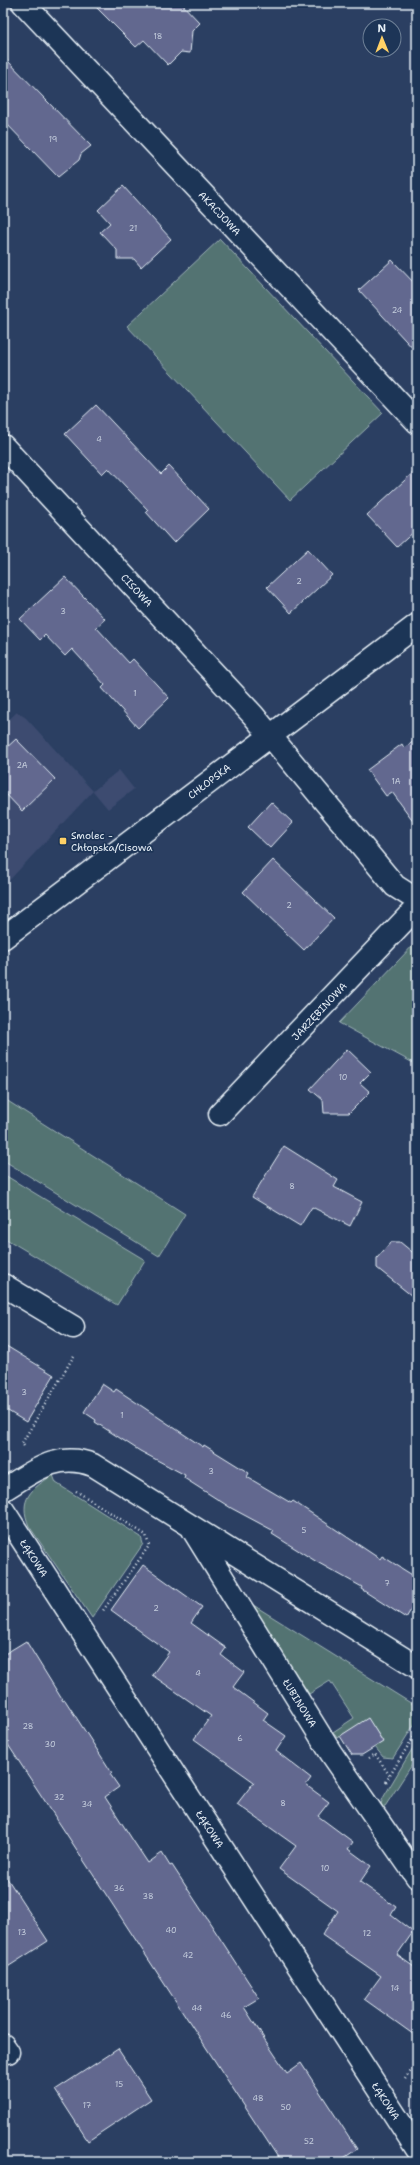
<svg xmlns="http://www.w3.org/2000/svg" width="420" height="2165" viewBox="0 0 420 2165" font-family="'Shantell Sans',sans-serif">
	<rect width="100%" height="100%" fill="#2b3f62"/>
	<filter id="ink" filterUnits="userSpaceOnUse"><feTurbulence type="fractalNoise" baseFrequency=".025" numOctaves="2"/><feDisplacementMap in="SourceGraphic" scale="8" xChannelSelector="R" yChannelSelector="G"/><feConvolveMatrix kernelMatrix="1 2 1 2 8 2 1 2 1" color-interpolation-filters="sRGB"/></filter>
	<g filter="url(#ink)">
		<path fill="#3c4b70" d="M17 712 26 718 93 791 119 770 134 789 108 809 93 791 3 887V725Z"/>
		<path fill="#527372" stroke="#9db2b5" d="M220 239 383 413 290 500 127 326Z
			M417 941V1065L339 1023Z
			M3 1098 185 1214 159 1256 3 1160Z
			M3 1174 145 1260 117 1305 3 1237Z
			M53 1475 56 1483 141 1537 143 1544 92 1618 29 1526C18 1499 31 1489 53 1475Z
			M250 1603 417 1707V1720L393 1758 383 1757 375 1747 383 1741 368 1719 337 1738 333 1732 354 1718 330 1681 309 1694Z
			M417 1741V1757L382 1811 380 1807 383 1798Z"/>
		<path fill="#62688f" stroke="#e8f1f8" d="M92 3H181L200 23 192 31 190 53 181 52 168 65 144 40 136 47Z
			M3 56 91 146 81 154 79 160 58 177 3 120Z
			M123 186 171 239 141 267 134 259H117V250L100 232 110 223 98 210Z
			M392 260 417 286V353L359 290Z
			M96 405 161 474 169 466 209 509 174 543 146 512 148 510 108 468 102 474 65 434Z
			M417 469V529L397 547 367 515Z
			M308 549 332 575 291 613 267 587Z
			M65 577 105 619 96 627 129 663 133 659 169 698 138 728 102 688 105 685 72 649 65 656 45 635 40 640 20 619Z
			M16 739 55 779 22 811 3 791V751Z
			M417 739V826L392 792 386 796 367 770 402 744 404 748Z
			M271 802 293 823 270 848 248 827Z
			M273 860 334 918 304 950 243 892Z
			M347 1049 371 1072 360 1083 370 1092 349 1113H324L323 1100 310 1089Z
			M284 1146 338 1180 334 1187 362 1202 350 1226 312 1207 300 1226 252 1197Z
			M391 1242H400L417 1256V1300L377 1268V1258Z
			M3 1344 54 1375 26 1422 3 1408Z
			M102 1384 114 1392 116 1389 203 1447 204 1445 249 1473 247 1477 291 1503 293 1501 380 1559 382 1556 417 1578V1600L406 1618 361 1589 362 1587 317 1562 272 1534 274 1531 231 1508 184 1478 185 1475 140 1451 95 1422 96 1420 84 1412Z
			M143 1565 202 1607 191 1623 226 1648 221 1655 244 1672 233 1687 268 1713 263 1720 286 1736 276 1751 311 1778 306 1785 329 1802 318 1816 353 1842 348 1849 371 1866 360 1882 396 1907 391 1915 413 1932 397 1955 417 1969V2037L364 1999 381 1976 322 1935 338 1911 279 1869 296 1846 237 1804 254 1782 194 1739 211 1716 152 1675 169 1652 111 1610Z
			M26 1641 63 1701 65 1700 112 1773 110 1774 119 1787 105 1797 134 1842 148 1863 162 1853 170 1866 172 1865 259 1998 244 2007 265 2040 287 2073 301 2063 357 2149 338 2162H281L3 1737V1655Z
			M368 1718 383 1742 362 1755H352L340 1736Z
			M3 1872 48 1941 3 1970Z
			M118 2049 151 2099 88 2141 55 2090Z"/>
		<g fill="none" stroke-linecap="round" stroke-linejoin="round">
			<defs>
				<path id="minor" d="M23 3 417 422
					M3 446 253 715 395 886 417 900
					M3 938 417 625
					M220 1114 417 907
					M3 1285 73 1327
					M3 1490C33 1472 57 1451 93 1465L417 1667
					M3 1510 417 2149
					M193 1530 331 1753 417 1877
					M3 2045 8 2052"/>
			</defs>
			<use href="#minor" stroke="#e8f1f8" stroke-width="25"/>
			<path stroke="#e8f1f8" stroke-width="2.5" stroke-dasharray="1 3" stroke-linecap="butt" d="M24 1446 22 1443 75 1354
				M76 1491 146 1535 149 1546 102 1612
				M369 1758 375 1754 390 1776
				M386 1782 417 1731
				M405 2079 417 2062"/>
			<use href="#minor" stroke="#1d3557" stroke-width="22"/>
		</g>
	</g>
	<rect fill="#ffd166" stroke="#1d3557" stroke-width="1.5" x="59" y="837" width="8" height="8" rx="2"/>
	<g text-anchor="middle" stroke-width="3.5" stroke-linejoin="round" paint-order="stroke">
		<g font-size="8" fill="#c6cfde">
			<text x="158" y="39">18</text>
			<text x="53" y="142">19</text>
			<text x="133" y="231">21</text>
			<text x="397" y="313">24</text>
			<text x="99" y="442">4</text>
			<text x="299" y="584">2</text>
			<text x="63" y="614">3</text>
			<text x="135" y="696">1</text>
			<text x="22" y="768">2A</text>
			<text x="396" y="784">1A</text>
			<text x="289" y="908">2</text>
			<text x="343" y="1080">10</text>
			<text x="292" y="1189">8</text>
			<text x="24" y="1395">3</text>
			<text x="122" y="1418">1</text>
			<text x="211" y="1474">3</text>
			<text x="304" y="1533">5</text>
			<text x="387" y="1586">7</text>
			<text x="156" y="1611">2</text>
			<text x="198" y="1676">4</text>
			<text x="28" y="1729">28</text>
			<text x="240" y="1741">6</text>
			<text x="50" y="1747">30</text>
			<text x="59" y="1800">32</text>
			<text x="283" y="1806">8</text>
			<text x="87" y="1807">34</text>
			<text x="325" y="1871">10</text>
			<text x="119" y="1891">36</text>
			<text x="148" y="1899">38</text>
			<text x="171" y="1933">40</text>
			<text x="22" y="1935">13</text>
			<text x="367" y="1936">12</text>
			<text x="188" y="1958">42</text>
			<text x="395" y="1991">14</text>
			<text x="197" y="2011">44</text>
			<text x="226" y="2018">46</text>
			<text x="119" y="2087">15</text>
			<text x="258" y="2101">48</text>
			<text x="87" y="2108">17</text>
			<text x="286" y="2110">50</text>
			<text x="309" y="2144">52</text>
		</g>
		<g font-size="10" fill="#e8f1f8" stroke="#1d3557">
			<text transform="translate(220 213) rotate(47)" y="4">AKACJOWA</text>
			<text transform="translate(137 590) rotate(47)" y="4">CISOWA</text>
			<text transform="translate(209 781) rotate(-37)" y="4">CHŁOPSKA</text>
			<text transform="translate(319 1011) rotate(-47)" y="4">JARZĘBINOWA</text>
			<text transform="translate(34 1558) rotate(57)" y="4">ŁĄKOWA</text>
			<text transform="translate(300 1703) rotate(58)" y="4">ŁUBINOWA</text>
			<text transform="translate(210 1829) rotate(57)" y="4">ŁĄKOWA</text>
			<text transform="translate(386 2101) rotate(57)" y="4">ŁĄKOWA</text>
		</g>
		<g font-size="10" fill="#e8f1f8" stroke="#1d3557" text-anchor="start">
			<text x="71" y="839">Smolec -<tspan x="71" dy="12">Chłopska/Cisowa</tspan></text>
		</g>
	</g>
	<rect width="420" height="2165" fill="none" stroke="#1d3557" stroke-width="16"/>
	<rect x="8" y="8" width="404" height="2149" fill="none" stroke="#e8f1f8" stroke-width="1.5" filter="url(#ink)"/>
	<g transform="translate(382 38) rotate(359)"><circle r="19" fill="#1d3557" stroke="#6e8097"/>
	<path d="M0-3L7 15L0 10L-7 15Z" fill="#ffd166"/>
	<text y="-6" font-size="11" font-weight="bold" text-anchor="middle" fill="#e8f1f8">N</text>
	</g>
</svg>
